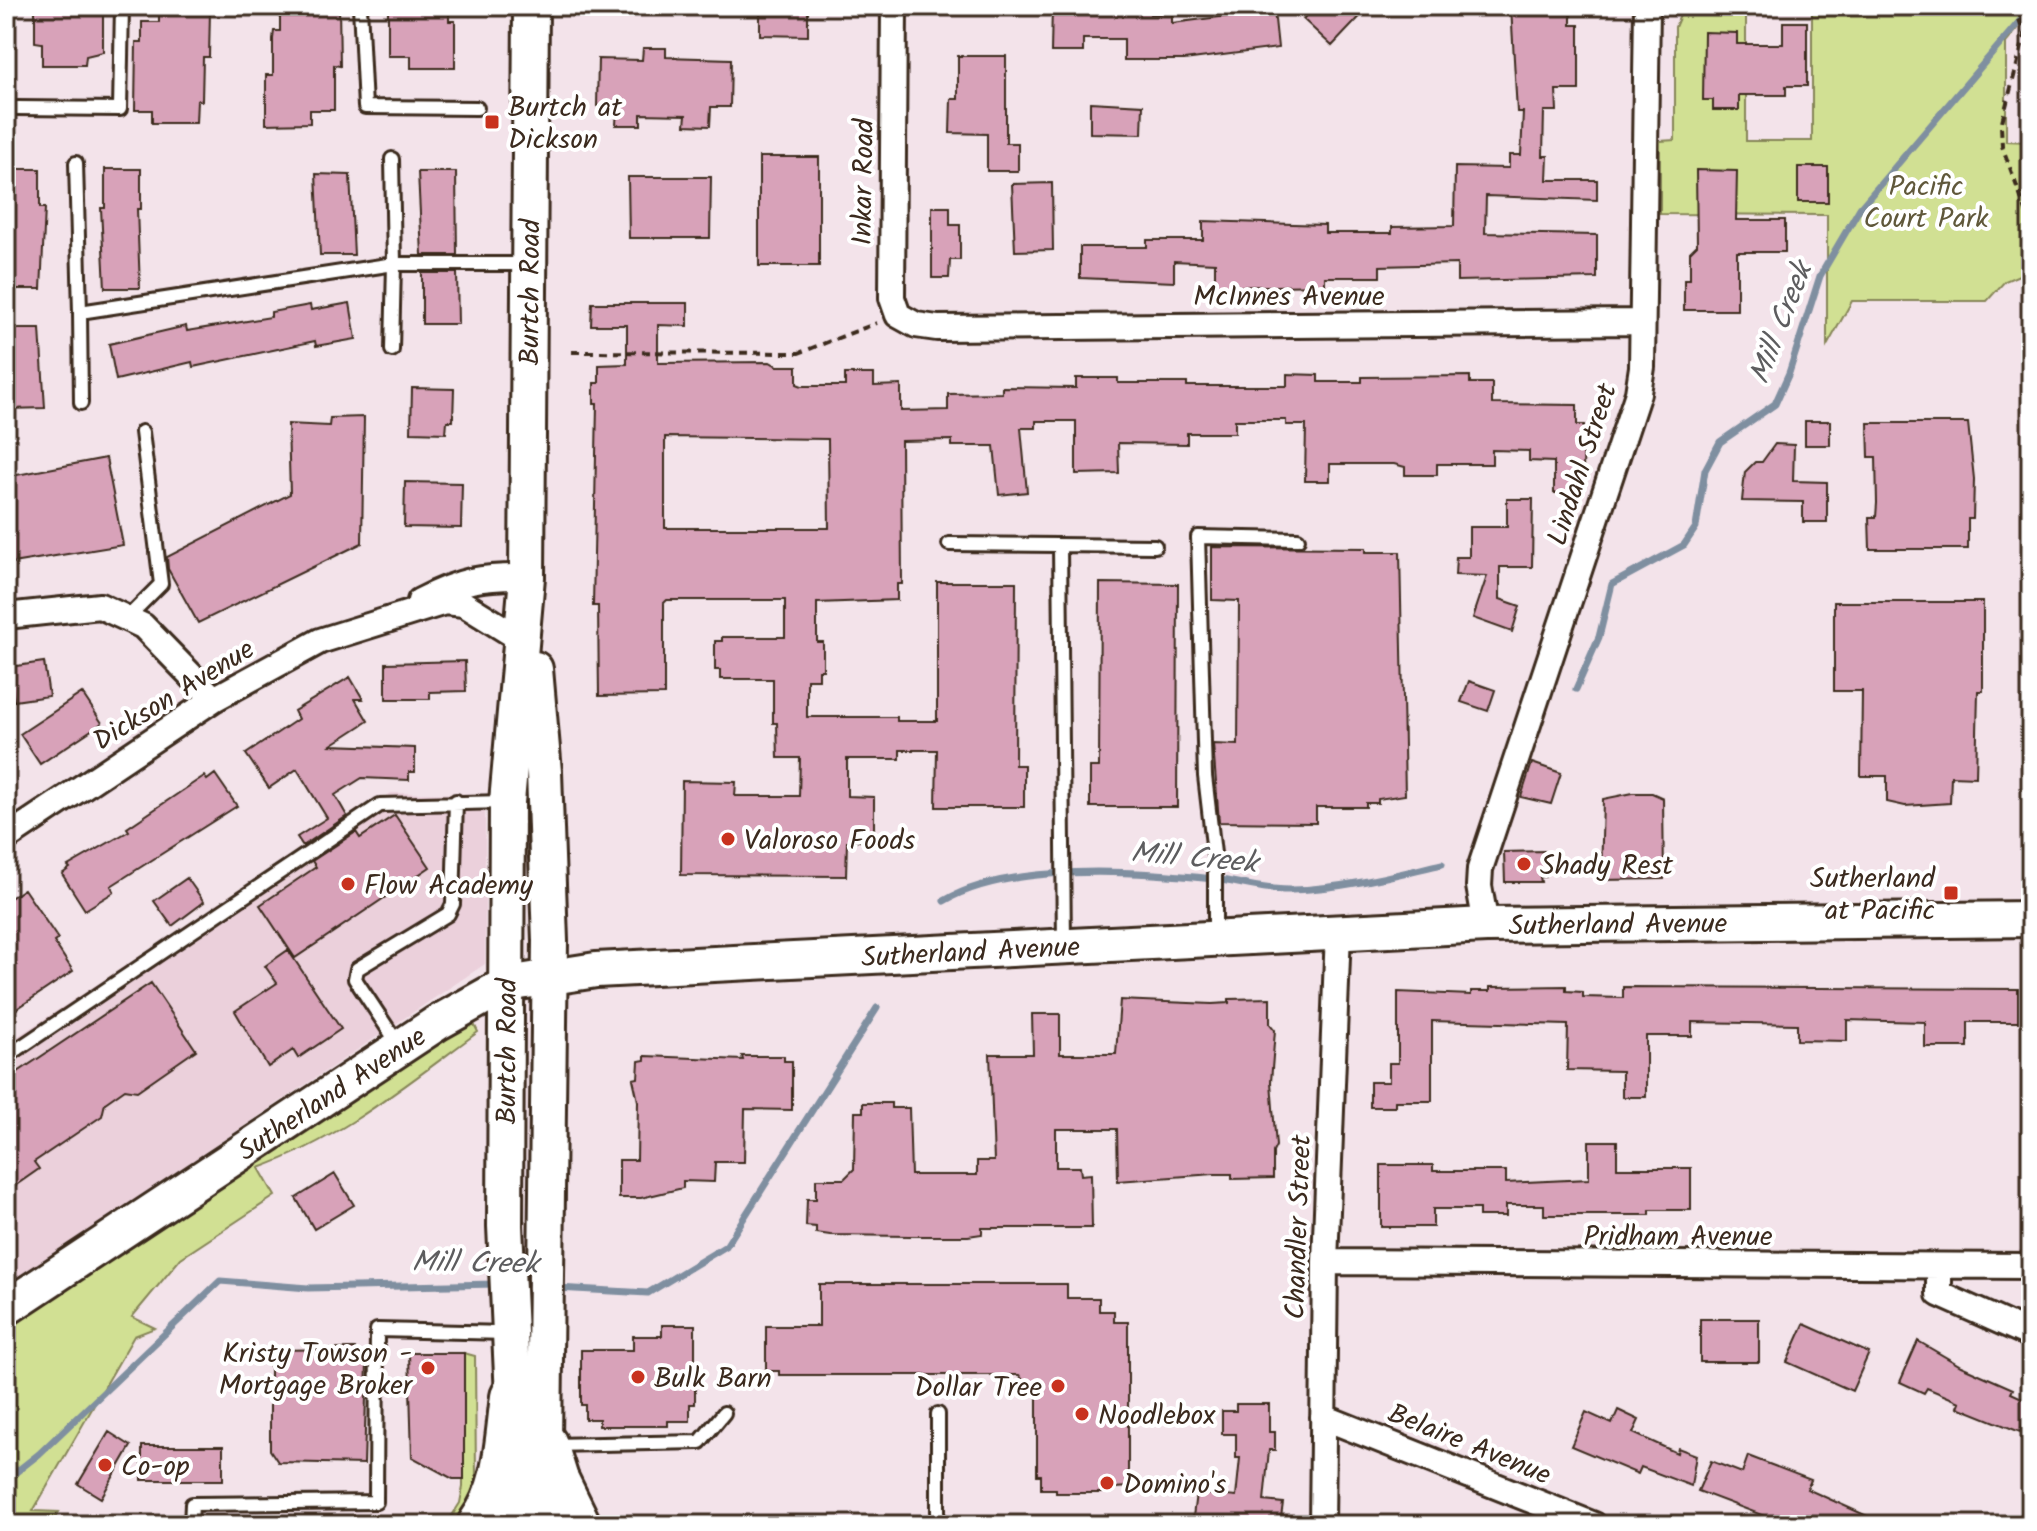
<svg xmlns="http://www.w3.org/2000/svg" width="2037" height="1531" viewBox="0 0 2037 1531" font-family="Kalam,sans-serif">
	<rect width="100%" height="100%" fill="#f3e3ea"/>
	<filter id="ink" filterUnits="userSpaceOnUse"><feTurbulence type="fractalNoise" baseFrequency=".0125" numOctaves="2"/><feDisplacementMap in="SourceGraphic" scale="16" xChannelSelector="R" yChannelSelector="G"/><feConvolveMatrix kernelMatrix="1 2 1 2 8 2 1 2 1" color-interpolation-filters="sRGB"/></filter>
	<g filter="url(#ink)">
		<path fill="#ebd0db" d="M391 793 485 794V964L6 1286V1044Z"/>
		<path fill="#d1e093" stroke="#868558" stroke-width="2" d="M1684 6H1746V141H1812V6H1985L1992 13 1999 6H2031V13L2006 43V141L2031 142V270L2005 281 1987 301H1852L1827 346V215L1660 214V141L1675 140V27Z
			M472 1020 478 1032C408 1083 341 1139 259 1168L275 1196 181 1258 132 1317 155 1328 134 1336 33 1511 59 1512 51 1525H6V1317Z
			M464 1353 475 1356 476 1482 471 1503 460 1525H446L460 1503 463 1487Z"/>
		<g fill="none" stroke-linecap="round" stroke-linejoin="round">
			<path stroke="#7f8fa0" stroke-width="7" d="M1576 689 1599 637 1612 584 1684 545 1696 527 1705 470 1720 442 1775 404 1789 373 1820 276 1860 208 2031 8
				M944 901C1010 862 1138 871 1214 879 1239 882 1266 891 1292 890 1343 889 1394 875 1442 864
				M557 1288 648 1293 726 1246 877 1008
				M6 1480 39 1454 220 1281 308 1288 497 1284"/>
		</g>
		<path fill="#d8a2b9" stroke="#3b2a1e" stroke-width="2" fill-rule="evenodd" d="M35 6 103 8V52L86 56 85 65H42V43L35 42Z
			M159 6H203V10H210L209 57H203L202 101 197 100 196 123H152V110H135L136 42H142V22H159Z
			M280 6H339L340 66 334 65V110H310V123L266 124V75H273V39L274 31H280Z
			M388 6H449V21H455V68H411V56H388Z
			M760 6H808V36L760 35Z
			M1052 6 1150 8V14H1172V23L1274 10 1278 48 1184 60H1124V39H1083V52H1051Z
			M1315 6H1370L1332 46 1303 19Z
			M1511 7H1571V25H1579V90H1556L1557 111H1544L1543 156H1548L1547 180H1597V200L1486 196 1485 233 1597 235V278L1457 281V264L1380 266V277H1325V285L1215 287V263L1174 261V282L1080 278V247H1147V240H1203V221L1325 225V233H1392V227L1454 226 1455 167 1509 168V155H1521L1523 112H1517Z
			M1783 22H1807V86H1786V95H1739V110H1713V100H1703L1704 32 1737 33V44H1783Z
			M643 48H666V57L731 59 730 107H711L710 126 685 125 686 115 641 114V125H616L617 107 597 106 598 59 642 60Z
			M958 56H1006V143H1018V171H987V134L950 133 951 99H958Z
			M1090 102 1143 105 1142 134 1090 133Z
			M759 157H819V266H759Z
			M1798 167H1828V202H1798Z
			M6 169H40V208H45L41 289H6Z
			M105 169H141V209H137L140 288H105L101 208H105Z
			M1696 170 1737 171 1736 220H1785V252H1737V310H1684V279H1690V252L1697 245Z
			M418 172H456L457 255H422Z
			M316 174 350 175 354 255H320Z
			M628 177H711L710 238H629Z
			M1052 183 1053 250 1015 251 1012 184Z
			M932 207H950V225H960V260H950L949 278H932Z
			M422 273H457L458 324H422Z
			M350 303 356 339 316 346 315 341 193 367 192 362 116 380 109 344 186 326 187 331 271 317V312L310 305 311 310Z
			M592 303H688V326L658 325V363L770 362 777 366H797V384L802 386H845V374H874V386L901 385V411L948 410V394L1002 393V387L1076 388V378H1118V383H1187V386H1287V374L1318 375V382H1362V377L1470 376V383H1492V404L1577 405V425H1584L1583 472H1576V493H1554V462L1529 461V451L1492 450V464H1437V475H1405V467L1394 464H1330V481H1305L1306 425H1286V420H1235V433H1187V444L1118 443 1119 473 1076 474V421H1036V428H1021L1027 492 999 495 994 446H952V440L901 441 902 584H897V600L817 603V642H823V670H819V679H807V717H897V721H937V582H1016L1015 765H1024V807H936L937 750H900V759H847V796L874 797V841H847L846 876 681 875 682 781 736 782 735 796H799L800 758H778L777 723H773V679H720V670H715V641H722V637H785V600H667L664 603V695L599 696 598 606H593L597 404H594V383H599V365L627 364V325H591ZM665 437 828 439 829 528H665Z
			M6 329H40L45 408 8 409Z
			M412 388 454 389 453 421H447L446 433 411 432Z
			M364 417 362 543 198 623 168 569 167 557 290 494 288 424 329 426 330 418Z
			M1805 421H1830V445H1805Z
			M1868 423H1968L1974 479 1973 519H1968V549H1870L1869 517H1876L1877 503 1876 457H1869Z
			M1775 444 1794 445 1793 481 1827 482V522H1803V502L1742 501 1745 472 1755 462H1762Z
			M106 458 123 545 6 564V477Z
			M405 482 462 483 461 528 404 527Z
			M1507 499H1533L1532 567H1500V599L1520 606 1512 632 1473 618 1487 576 1455 575 1456 557H1469V527H1507Z
			M1212 547 1366 548V552H1400L1405 795 1378 799V803H1366V807H1316V823L1219 822 1213 744 1238 745 1239 601 1212 600Z
			M1100 583 1178 584 1177 807H1090V767H1099Z
			M1834 602H1983V691H1978L1976 777 1951 776 1950 803 1905 806 1887 802V776H1861L1862 691H1834Z
			M465 661 466 691 430 692V699H386V663Z
			M44 662 49 696 14 701 9 667Z
			M350 677 363 699H355L368 721 331 745 415 748V772H409V780L362 778 335 795 347 816 303 846 297 837 327 818 297 769 269 788 246 754 298 719 294 711Z
			M1469 681 1495 690 1488 711 1461 702Z
			M82 693 102 723 40 764 20 734Z
			M1532 763 1561 773 1551 804 1521 797Z
			M215 774 237 806 111 886 114 892 85 910 62 874 70 868 68 866 129 831 127 828 204 776 207 780Z
			M1633 793H1652L1663 798 1664 879 1601 880 1603 799Z
			M395 815 430 867 295 958 260 905 316 867 312 861 356 832 360 838Z
			M1544 851 1545 877H1540L1541 882H1505L1504 852Z
			M187 878 204 902 172 926 154 901Z
			M24 889 58 939 54 942 73 971 6 1016V901Z
			M288 950 341 1029 298 1058 293 1050 268 1067 235 1011 277 983 265 966Z
			M151 983 196 1050 137 1091 125 1089 105 1103 102 1116 34 1162 39 1169 6 1192V1080Z
			M1566 986V991L1583 992V997L1623 998V987L2018 989V1022H1968V1047H1925V1022L1847 1020V1041L1797 1040V1024L1692 1022V1036H1646V1097H1622V1071L1567 1070 1568 1025 1432 1021V1101H1395V1107H1370V1082H1389V1063H1398V992L1471 995V991H1490V987Z
			M1270 998V1024L1275 1030 1271 1082 1276 1146 1273 1152V1178L1232 1179V1174H1214L1118 1181 1117 1129H1056V1167H1080L1081 1175 1091 1174 1092 1228H982V1234L968 1236H909L830 1235 816 1233V1227L806 1226 807 1199H816V1179H844L854 1169 855 1112H863V1103H891V1108H909L911 1175H977V1161H994L990 1054H1033L1032 1014H1060V1054H1116L1120 1000 1212 1004 1229 1003V999Z
			M645 1056 743 1060 742 1056H784V1061H792V1110L745 1109 744 1162H715L714 1182 683 1181V1188L641 1198H619V1160H637L638 1101 633 1079 638 1078 639 1061 645 1060Z
			M1589 1141H1617V1168H1691V1210H1650V1215H1544V1205H1506V1216H1479V1209H1433V1227H1381V1165H1433V1171H1506V1183L1589 1179Z
			M335 1174 354 1205 314 1229 296 1198Z
			M819 1284H1067V1298H1099V1311H1114V1322H1128V1487L1101 1489V1493H1056V1489H1041V1475H1037V1398L1019 1375H779V1371H766V1326H819Z
			M1700 1319H1759V1362H1700Z
			M1804 1324 1869 1353 1852 1391 1787 1362Z
			M662 1325H695V1404H690V1421H668V1426H599V1419H585V1405H581V1350H633V1336H662Z
			M1918 1341 1961 1366 2013 1389 2011 1393 2031 1402 2020 1432 1958 1407 1960 1402 1927 1388 1924 1393 1900 1382Z
			M355 1349 367 1362 364 1464 278 1462 270 1450V1350Z
			M409 1353H464V1479H453L412 1457Z
			M1236 1404H1269V1432H1275V1450H1269L1264 1501 1283 1503 1280 1525H1192L1196 1493 1236 1497 1240 1458H1236V1434H1222V1411H1236Z
			M1618 1410 1639 1420 1633 1433 1677 1453 1678 1448 1696 1455 1691 1486 1641 1467 1638 1474 1571 1446 1586 1412 1612 1424Z
			M109 1432 131 1446 101 1498 78 1484Z
			M142 1446H223V1480H142Z
			M1748 1456 1811 1480 1807 1489 1887 1525H1788L1698 1491 1711 1461 1742 1473Z"/>
		<g fill="none" stroke-linecap="round" stroke-linejoin="round">
			<defs>
				<path id="lane" d="M360 6 365 107 477 108
					M17 108 120 109 122 6
					M392 159 394 264H526
					M76 163 80 312
					M81 403 80 312 394 264 392 350
					M949 544 1155 546
					M1060 546 1064 943
					M127 618 161 584 142 432
					M1215 937V862L1205 776 1198 537 1298 539
					M398 1044 355 979 357 969 448 914 453 904 456 801
					M6 1057 380 805 504 802
					M938 1414V1525
					M552 1445 700 1442 724 1413
					M191 1525 192 1504 376 1502 377 1330 508 1333"/>
				<path id="street" d="M894 6 892 298 898 315 916 325 937 328 1641 322
					M420 601C461 580 482 576 527 577
					M6 616 100 606 143 626 214 699
					M6 838 214 699 320 641 445 602 464 604 522 640
					M1486 925 1479 886 1480 869 1638 393 1642 367 1647 6
					M1325 1262 2031 1266
					M1939 1267V1294L2031 1335
					M1323 1417 1594 1525
					M1322 1525 1325 1262 1338 932"/>
				<g id="secondary">
					<path d="M535 669 544 772 550 941 543 1525"/>
					<path id="s1" d="M6 1308 437 1023 507 984 596 970 1486 925 2031 919"/>
					<path id="s2" d="M519 1525 505 1226 507 802 527 577 531 6"/>
				</g>
				<path id="highway" d="M545 1445 556 1480 578 1525
					M480 1525C507 1488 507 1442 513 1397"/>
			</defs>
			<use href="#lane" stroke="#3b2a1e" stroke-width="18"/>
			<use href="#street" stroke="#3b2a1e" stroke-width="30"/>
			<use href="#secondary" stroke="#3b2a1e" stroke-width="40"/>
			<use href="#highway" stroke="#3b2a1e" stroke-width="50"/>
			<path stroke="#3b2a1e" stroke-width="4" stroke-dasharray="8 6" stroke-linecap="butt" d="M2014 6 2025 35 2001 125 2002 146 2031 225
				M572 352 799 353 877 323"/>
			<use href="#lane" stroke="#fff" stroke-width="12"/>
			<use href="#street" stroke="#fff" stroke-width="24"/>
			<use href="#secondary" stroke="#fff" stroke-width="34"/>
			<use href="#highway" stroke="#fff" stroke-width="44"/>
		</g>
	</g>
	<g fill="#c8321e" stroke="#fff" stroke-width="3">
		<rect x="484" y="114" width="16" height="16" rx="4"/>
		<circle cx="728" cy="839" r="8"/>
		<circle cx="1524" cy="864" r="8"/>
		<circle cx="348" cy="884" r="8"/>
		<rect x="1943" y="885" width="16" height="16" rx="4"/>
		<circle cx="428" cy="1368" r="8"/>
		<circle cx="638" cy="1377" r="8"/>
		<circle cx="1058" cy="1386" r="8"/>
		<circle cx="1082" cy="1414" r="8"/>
		<circle cx="105" cy="1465" r="8"/>
		<circle cx="1107" cy="1483" r="8"/>
	</g>
	<g text-anchor="middle" stroke-width="8" stroke-linejoin="round" paint-order="stroke">
		<g font-size="28" fill="#3b2a1e" stroke="#fff" text-anchor="start">
			<text x="508" y="116">Burtch at<tspan x="508" dy="32">Dickson</tspan></text>
			<text x="744" y="849">Valoroso Foods</text>
			<text x="1540" y="874">Shady Rest</text>
			<text x="1935" y="887" text-anchor="end">Sutherland<tspan x="1935" dy="32">at Pacific</tspan></text>
			<text x="364" y="894">Flow Academy</text>
			<text x="412" y="1362" text-anchor="end">Kristy Towson -<tspan x="412" dy="32">Mortgage Broker</tspan></text>
			<text x="654" y="1387">Bulk Barn</text>
			<text x="1042" y="1396" text-anchor="end">Dollar Tree</text>
			<text x="1098" y="1424">Noodlebox</text>
			<text x="121" y="1475">Co-op</text>
			<text x="1123" y="1493">Domino's</text>
		</g>
		<g font-size="28" fill="#3b2a1e" stroke="#fff">
			<text transform="translate(862 182) rotate(-89)" y="10">Inkar Road</text>
			<text dy="10" stroke="none"><textPath href="#s2" startOffset="1234">Burtch Road</textPath></text>
			<text x="1289" y="305">McInnes Avenue</text>
			<text transform="translate(1581 464) rotate(-72)" y="10">Lindahl Street</text>
			<text transform="translate(173 694) rotate(-32)" y="10">Dickson Avenue</text>
			<text dy="10" stroke="none"><textPath href="#s1" startOffset="1710">Sutherland Avenue</textPath></text>
			<text dy="10" stroke="none"><textPath href="#s1" startOffset="1062">Sutherland Avenue</textPath></text>
			<text dy="10" stroke="none"><textPath href="#s2" startOffset="474">Burtch Road</textPath></text>
			<text dy="10" stroke="none"><textPath href="#s1" startOffset="390">Sutherland Avenue</textPath></text>
			<text transform="translate(1297 1227) rotate(-88)" y="10">Chandler Street</text>
			<text x="1678" y="1245">Pridham Avenue</text>
			<text transform="translate(1470 1443) rotate(22)" y="10">Belaire Avenue</text>
		</g>
		<g font-size="28" fill="#60583b" stroke="#fff">
			<text x="1926" y="195">Pacific<tspan x="1926" dy="32">Court Park</tspan></text>
		</g>
		<g font-size="30" font-style="italic" fill="#5d5d5f" stroke="#fff">
			<text transform="translate(1780 323) rotate(-69)" y="10">Mill Creek</text>
			<text transform="translate(1194 857) rotate(5)" y="10">Mill Creek</text>
			<text transform="translate(475 1262) rotate(1)" y="10">Mill Creek</text>
		</g>
	</g>
	<rect width="2037" height="1531" fill="none" stroke="#fff" stroke-width="32"/>
	<rect x="16" y="16" width="2005" height="1499" fill="none" stroke="#3b2a1e" stroke-width="3" filter="url(#ink)"/>
</svg>
